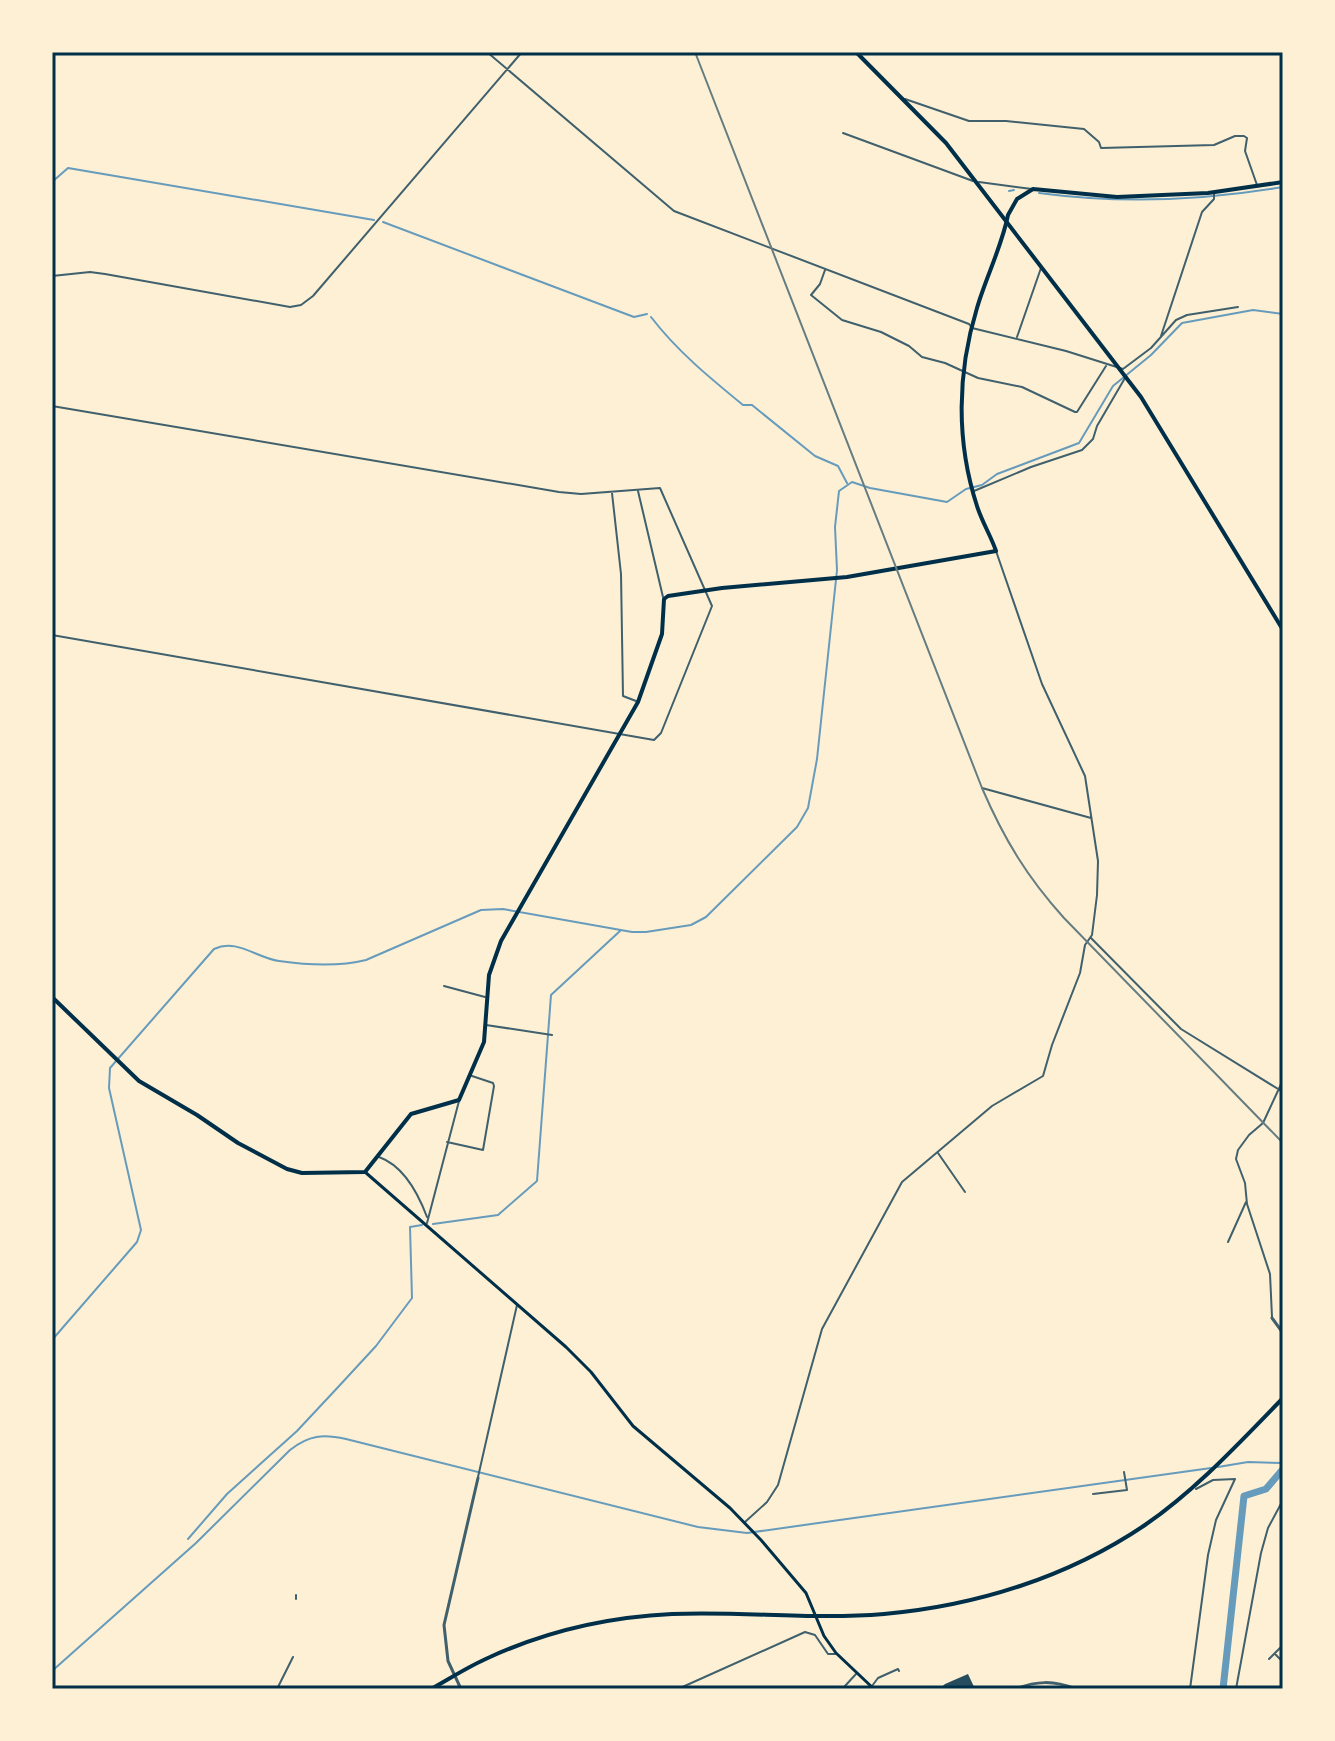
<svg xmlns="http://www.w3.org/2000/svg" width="1335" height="1741" viewBox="0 0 1335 1741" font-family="Manrope,sans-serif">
	<rect width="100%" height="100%" fill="#fdf0d5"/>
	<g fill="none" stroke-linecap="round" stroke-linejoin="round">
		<path stroke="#669bbc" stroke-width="2" d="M52 182 68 168 374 220
			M1009 191 1014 190
			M1039 193C1121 204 1201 201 1283 187
			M383 222 634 317 647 314
			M651 317C677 351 710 378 743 405H752L815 456 838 466 847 483
			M433 1224 498 1215 537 1181 551 995 620 931
			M52 1340 137 1242 141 1230 109 1088 110 1068 214 949C237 938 256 958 279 961 307 965 338 967 366 960L481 910 503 909 632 932H646L691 925 706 917 797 827 808 808 817 759 837 570 835 527 839 491 852 482 870 488 947 502 966 489 982 485 997 474 1079 443 1113 386 1151 355 1182 323 1253 310 1283 314
			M1218 1467 1248 1462 1283 1463
			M188 1539 227 1494 297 1431 340 1385 376 1346 412 1298 410 1227 422 1225
			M52 1671 196 1543 290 1450C309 1435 323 1434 346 1439L698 1527 747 1533 1211 1468"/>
		<path stroke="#669bbc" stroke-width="7" d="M1223 1689 1244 1496 1266 1489 1283 1469"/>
	</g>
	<path fill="#264d5e" d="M968 1674 975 1689H939L945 1684Z"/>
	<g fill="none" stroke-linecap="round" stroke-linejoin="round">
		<path stroke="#3f606c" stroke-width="2" d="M487 52 674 211 969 324 972 328 1066 351 1123 369 1151 348 1176 320 1187 315 1238 307
			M905 99 969 121H1006L1084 129 1099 142 1101 148 1214 145 1235 136H1244L1247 138 1245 151 1257 185
			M843 133 973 181
			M979 182 1032 189
			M825 270 820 284 811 295 842 320 881 332 909 346 922 357 945 363 978 378 1022 387 1075 412H1077L1106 366
			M52 276 90 272 105 274 290 307 301 305 313 296 522 52
			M1161 336 1202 212 1214 199V194
			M1017 337 1041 268
			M52 406 559 492 581 494 660 488 712 606 661 733 654 740 52 635
			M638 491 663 597
			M974 491 1031 467 1082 450 1093 439 1097 426 1125 378
			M612 493 621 574 623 696 636 701
			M982 788 1091 818
			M1091 938 1181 1029 1283 1092
			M444 986 485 997
			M486 1025 552 1035
			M447 1142 483 1150 494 1086 493 1083 469 1075
			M938 1153 965 1192
			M379 1157C404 1166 418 1193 427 1217
			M427 1223 459 1101
			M1228 1242 1246 1202
			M1272 1317 1270 1274 1247 1204 1245 1183 1236 1159 1238 1150 1249 1135 1263 1123 1283 1080
			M478 1477 517 1305
			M1093 1494 1127 1490 1124 1472
			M745 1522 767 1502 778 1485 822 1329 902 1182 992 1106 1043 1076 1052 1045 1080 973 1085 945 1092 935 1097 895 1098 861 1085 776 1042 684 996 551
			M296 1595V1599
			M1275 1654 1283 1662
			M1269 1659 1283 1645
			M872 1686 878 1678 898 1669 899 1671
			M277 1689 293 1657
			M678 1689 805 1632 815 1635 828 1654H835
			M846 1689 845 1686 856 1674
			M1190 1689 1208 1555 1216 1520 1235 1479 1213 1480 1196 1489
			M1236 1689 1261 1553 1268 1528 1283 1500"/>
		<path stroke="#3f606c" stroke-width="3" d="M1272 1318 1283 1333
			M461 1689 448 1661 444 1625 478 1478
			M1015 1689C1036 1681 1054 1680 1075 1689"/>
		<path stroke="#003049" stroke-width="3" d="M365 1172 566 1347 591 1372 633 1426 730 1508 761 1540 806 1593 824 1636 836 1653 874 1689"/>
		<path stroke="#003049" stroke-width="4" d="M52 997 139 1081 197 1115 238 1143 287 1169 302 1173 365 1172 411 1114 459 1100 484 1042 489 975 501 941 638 702 662 634 664 599 668 596 722 588 847 577 996 551C991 536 982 522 977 506 956 442 957 373 977 308 986 277 1002 246 1008 215L1017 199 1033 189 1117 197 1208 193 1283 182"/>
		<path stroke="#003049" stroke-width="4" d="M856 52 946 143 1141 397 1283 630
			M431 1689C451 1678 469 1666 490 1657 547 1631 609 1617 672 1614 742 1611 813 1620 884 1614 976 1606 1068 1577 1145 1525 1196 1490 1240 1442 1283 1398"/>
		<path stroke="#657d81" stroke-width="2" d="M695 52 982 788C1004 839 1027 877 1064 918L1283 1143"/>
	</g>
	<rect width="1335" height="1741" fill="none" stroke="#fdf0d5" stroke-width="108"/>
	<rect x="54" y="54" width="1227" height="1633" fill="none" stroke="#003049" stroke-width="3"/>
</svg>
